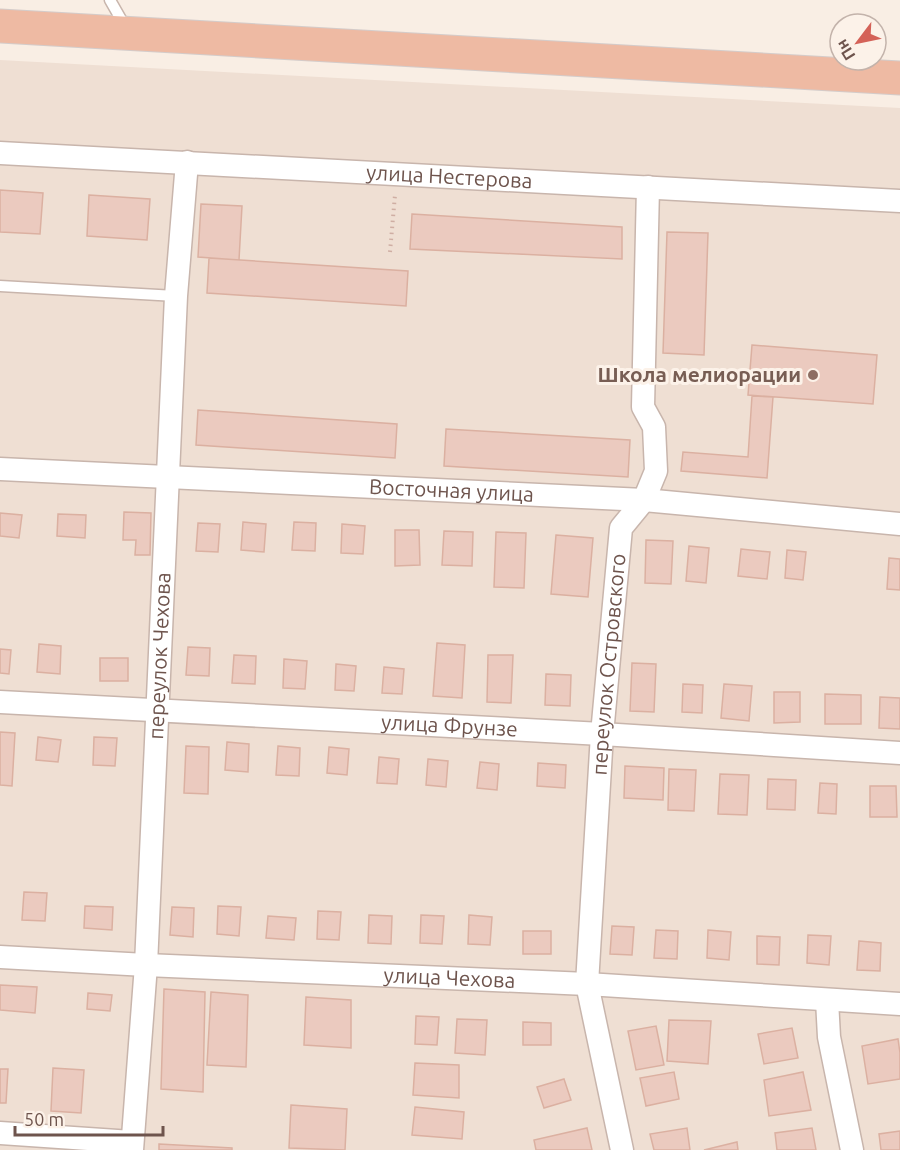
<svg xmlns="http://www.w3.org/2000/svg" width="900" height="1150" viewBox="0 0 900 1150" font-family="Ubuntu,sans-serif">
	<rect width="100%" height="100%" fill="#f9eee4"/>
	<path fill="#efdfd3" d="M0 60 900 108V1150H0Z"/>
	<path fill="#ebcabf" stroke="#dbb0a1" stroke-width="1.5" d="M0 190 43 193 40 234 0 232Z
		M89 195 150 199 147 240 87 236Z
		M201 204 242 206 239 260 198 257Z
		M412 214 622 227V259L410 249Z
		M667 232 708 233 704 355 663 353Z
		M209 258 408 271 406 306 207 293Z
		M752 345 877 355 873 404 748 395Z
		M752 396 773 397 767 478 681 471 683 452 748 457Z
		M198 410 397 424 395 458 196 445Z
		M446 429 630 440 628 477 444 466Z
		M124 512 151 513 150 555H135L136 540H123Z
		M0 513 22 515 19 538 0 536Z
		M58 514 86 515 85 538 57 536Z
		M243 522 266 524 264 552 241 550Z
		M294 522 316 523 315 551 292 550Z
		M198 523 220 524 218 552 196 551Z
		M342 524 365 526 363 554 341 553Z
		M395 530H419L420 565 395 566Z
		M444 531 473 532 472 566 442 565Z
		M496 532 526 533 524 588 494 587Z
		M556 535 593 538 588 597 551 594Z
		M646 540 673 541 671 584 645 583Z
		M689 546 709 548 706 583 686 581Z
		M741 549 770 552 767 579 738 576Z
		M787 550 806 552 803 580 785 578Z
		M889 558 900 559V590L887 589Z
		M437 643 465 645 462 698 433 696Z
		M39 644 61 646 60 674 37 672Z
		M188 647 210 648 209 676 186 675Z
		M0 649 11 650 9 674 0 673Z
		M234 655 256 656 255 684 232 683Z
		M488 655H513L511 703 487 702Z
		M100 658H128V681H100Z
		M284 659 307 661 305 689 283 688Z
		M632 663 656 664 654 712 630 711Z
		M336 664 356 666 354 691 335 690Z
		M384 667 404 669 402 694 382 693Z
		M546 674 571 675 570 706 545 705Z
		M683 684 703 685 702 713 682 712Z
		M724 684 752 686 749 721 721 718Z
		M774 692H800V722L774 723Z
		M825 694 861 695V724H825Z
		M880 697 900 698V729L879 728Z
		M0 732 15 733 12 786 0 785Z
		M38 737 61 740 58 762 36 760Z
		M94 737 117 738 115 766 93 765Z
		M227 742 249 744 248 772 225 770Z
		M186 746 209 747 208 794 184 793Z
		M278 746 300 748 299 776 276 775Z
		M329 747 349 749 347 775 327 773Z
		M379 757 399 759 397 784 377 783Z
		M428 759 448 761 446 787 426 785Z
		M480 762 499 764 497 790 477 788Z
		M538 763 566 765 565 788 537 786Z
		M625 766 664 768 663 800 624 798Z
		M669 769 696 770 694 811 668 810Z
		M720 774 749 775 747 815 718 814Z
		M768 779 796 780 795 810 767 809Z
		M820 783 837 784 836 814 818 813Z
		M870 786H896L897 817H870Z
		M24 892 47 893 45 921 22 920Z
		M85 906 113 907 112 930 84 928Z
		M218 906 241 907 239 936 217 934Z
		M172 907 194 908 193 937 170 935Z
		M318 911 341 912 339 940 317 939Z
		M369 915 392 916 391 944 368 943Z
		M421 915 444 916 442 944 420 943Z
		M469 915 492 917 490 945 468 944Z
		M268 916 296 918 294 940 266 938Z
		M612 926 634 927 632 955 610 954Z
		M656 930 678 931 677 959 654 958Z
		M708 930 731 932 729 960 707 958Z
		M523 931H551V954H523Z
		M808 935 831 936 829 965 807 963Z
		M757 936 780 937 779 965 757 964Z
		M859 941 881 943 880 971 857 970Z
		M0 985 37 987 35 1013 0 1010Z
		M164 989 205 992 203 1092 161 1089Z
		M211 992 248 995 246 1067 207 1065Z
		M88 993 112 995 110 1011 87 1009Z
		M306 997 351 1000V1048L304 1045Z
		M416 1016 439 1017 437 1045 415 1044Z
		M457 1019 487 1020 485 1055 455 1053Z
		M669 1020 711 1021 708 1064 667 1061Z
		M523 1022 551 1023V1045H523Z
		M656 1026 664 1065 636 1070 628 1031Z
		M792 1028 798 1058 764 1064 758 1034Z
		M898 1039 900 1053V1079L868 1084 862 1046Z
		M415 1063 459 1065V1098L413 1095Z
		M53 1068 84 1070 81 1113 51 1111Z
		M0 1069H8L6 1103H0Z
		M674 1072 679 1099 646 1106 640 1078Z
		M803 1072 811 1110 769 1116 764 1080Z
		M564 1079 571 1100 544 1108 537 1087Z
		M291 1105 347 1109 345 1150 289 1148Z
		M415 1107 464 1112 462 1139 412 1135Z
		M587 1128 592 1150H536L534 1140Z
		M687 1128 690 1150H654L650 1134Z
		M812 1128 816 1150H777L775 1133Z
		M900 1131V1150H881L879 1134Z
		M737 1142 738 1150H704Z
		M159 1144 232 1148V1150H159Z"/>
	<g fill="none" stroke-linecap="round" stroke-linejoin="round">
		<defs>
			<path id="service" d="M110 0 126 28
				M0 286 176 296"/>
			<g id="minor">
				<path id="s1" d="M0 153 900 201"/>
				<path id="s2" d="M0 469 644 500 900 524"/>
				<path id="s3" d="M0 702 602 734 900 753"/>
				<path id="s4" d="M0 957 146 965 587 984 900 1004"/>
				<path d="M827 1000 829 1037 852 1150"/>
				<path d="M0 1133 132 1142"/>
				<path id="s5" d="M132 1150 146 965 176 296 187 162"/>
				<path id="s6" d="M622 1150 587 984 602 734 621 528 644 500 656 471 654 427 643 407 648 187"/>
			</g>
			<path id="trunk" d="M0 26 900 78"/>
		</defs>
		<use href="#service" stroke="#c8b5ac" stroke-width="13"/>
		<use href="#minor" stroke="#c8b5ac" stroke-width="25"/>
		<use href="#trunk" stroke="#d4ccca" stroke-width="35"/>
		<path stroke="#cfaea3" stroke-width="4" stroke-dasharray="1.5 4.5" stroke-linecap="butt" d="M390 252 395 195"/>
		<use href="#service" stroke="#fff" stroke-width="10"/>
		<use href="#minor" stroke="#fff" stroke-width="22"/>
		<use href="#trunk" stroke="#eebaa3" stroke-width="33"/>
	</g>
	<circle fill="#8d6e63" stroke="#fcf2e9" stroke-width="2" cx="813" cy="375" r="6"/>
	<g text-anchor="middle" stroke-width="6" stroke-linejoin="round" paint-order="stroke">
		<g font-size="21" fill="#6e544d" stroke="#fcf2e9">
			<text dy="7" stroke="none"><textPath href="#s1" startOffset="450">улица Нестерова</textPath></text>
			<text dy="7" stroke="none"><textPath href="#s2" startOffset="452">Восточная улица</textPath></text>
			<text dy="7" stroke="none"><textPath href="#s5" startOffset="495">переулок Чехова</textPath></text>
			<text dy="7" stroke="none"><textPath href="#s6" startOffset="490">переулок Островского</textPath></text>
			<text dy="7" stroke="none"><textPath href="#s3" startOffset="450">улица Фрунзе</textPath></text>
			<text dy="7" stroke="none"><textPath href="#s4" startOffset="450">улица Чехова</textPath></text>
		</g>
		<g font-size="21" font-weight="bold" fill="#785e54" stroke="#fcf2e9" text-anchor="end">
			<text x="801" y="382">Школа мелиорации</text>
		</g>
	</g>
	<g transform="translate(858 42) rotate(238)"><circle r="28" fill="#fcf2e9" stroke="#c3b3ab" stroke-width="1.5"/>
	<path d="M0-4.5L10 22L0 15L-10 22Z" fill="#d46258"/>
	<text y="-9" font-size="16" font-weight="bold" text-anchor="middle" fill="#6e544d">Пн</text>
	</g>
	<path d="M15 1126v9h148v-9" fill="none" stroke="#6e544d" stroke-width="3"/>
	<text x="24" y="1126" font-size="18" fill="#6e544d" stroke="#fcf2e9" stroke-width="4.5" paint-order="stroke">50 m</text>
</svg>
